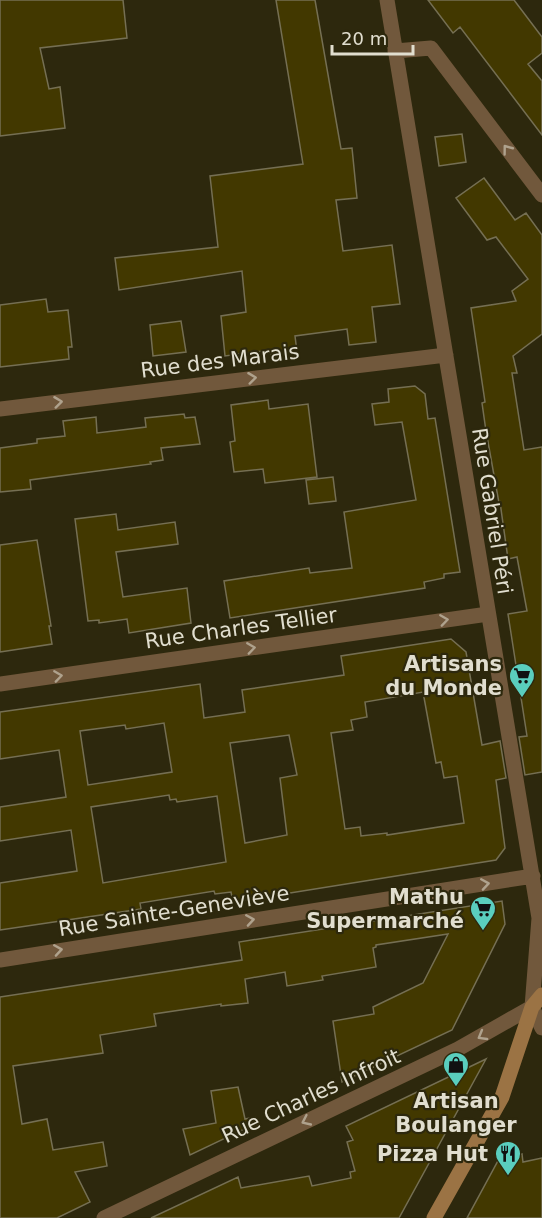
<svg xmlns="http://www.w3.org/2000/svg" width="542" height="1218" viewBox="0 0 542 1218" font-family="'DejaVu Sans',sans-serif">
	<rect width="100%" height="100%" fill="#2d280d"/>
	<path fill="#423800" stroke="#756f53" stroke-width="1.5" fill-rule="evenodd" d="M0 0H123L127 38 40 48 49 89 60 87 65 128 0 136Z
		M276 0H315L341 149 352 148 357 198 336 200 343 251 392 245 400 304 372 307 376 342 349 345 347 329 295 336 297 352 271 355 270 350 225 356 221 316 246 312 242 271 119 290 115 258 218 247 210 176 303 164Z
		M428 0H514L542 37V53L528 64 542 81V135L460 27 453 33Z
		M462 134 466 162 439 166 435 137Z
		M484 178 515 220 526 213 542 235V334L513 356 517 373H512L524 450 542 447V772L525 775 519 737 527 736 508 614 527 611 517 557 508 559 500 502 499 503 486 431 482 403 485 402 471 308 516 301 512 291 528 279 496 237 487 240 456 198Z
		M46 299 48 312 68 310 72 347H68L69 359 0 367V305Z
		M181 321 186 352 153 356 150 325Z
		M415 386 425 394 428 419 435 418 460 572 444 574V578L424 582 425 588 230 618 224 581 309 568 310 573 352 568 344 512 416 500 402 422 375 425 372 404 389 402 388 389Z
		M268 400 269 409 308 404 317 477 265 483 263 469 234 472 230 442 235 441 231 405Z
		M184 414 185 418 195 417 200 444 161 448 163 460 150 462 151 464 30 480 31 489 0 492V448L37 443V439L65 436 63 421 96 417 97 433 146 427 145 418Z
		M333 477 336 501 309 504 306 480Z
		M116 514 118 530 175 522 178 544 116 552 123 597 187 588 191 623 129 633 127 619 99 623V620L88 621 75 519Z
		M37 540 51 626H49L52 644 0 652V545Z
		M451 639 466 652 482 745 500 741 506 778 496 780 505 848 496 860 233 902 231 892 215 894 214 891 140 903 141 909 0 930V883L77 871 71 830 0 841V807L66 797 59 750 0 759V712L200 684 204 718 245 712 242 690 344 675 341 656ZM423 692 436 763 441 762 444 778 457 776 464 823 387 835V833L361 836 360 827 345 829 331 733 353 730 351 720 367 717 365 702ZM164 723 172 772 88 785 80 731 125 725 126 729ZM289 735 297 775 280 778 287 835 245 843 230 743ZM169 795 170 800 176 799 177 802 217 796 226 862 103 883 91 807Z
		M502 901 505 924 452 1030 342 1082 333 1021 374 1014 373 1007 423 983 448 934 376 945V947L373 948 376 967 322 976 323 980 287 986 285 972 245 979 248 1003 221 1006V1004L154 1014 156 1026 100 1035 103 1053 13 1066 22 1124 47 1119 53 1150 103 1142 107 1166 75 1172 90 1202 57 1218H0V997L242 960 239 942Z
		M486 1059 399 1218H151L238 1177 241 1188 309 1176 312 1186 351 1178 350 1172 355 1171 347 1142 353 1140 346 1126Z
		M238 1087 245 1119 255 1117 257 1123 190 1155 183 1129 216 1123 211 1091Z
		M522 1154 523 1162 542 1158V1218H467L499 1159Z"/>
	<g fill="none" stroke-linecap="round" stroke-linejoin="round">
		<path stroke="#71583c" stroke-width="15" d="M387 0 539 918 532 1007 542 1028
			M395 51 431 48 542 195
			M0 409 446 355
			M0 684 488 614
			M0 960 533 876
			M104 1218 458 1049 532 1007"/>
		<path stroke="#9b7344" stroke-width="15" d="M434 1218 502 1097 532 1007 542 995"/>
	</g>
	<defs><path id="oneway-chevron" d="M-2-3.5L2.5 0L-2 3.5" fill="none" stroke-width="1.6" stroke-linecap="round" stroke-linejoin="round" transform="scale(1.5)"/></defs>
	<g stroke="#afa28d">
		<use href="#oneway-chevron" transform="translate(507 149) rotate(-127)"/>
		<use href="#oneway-chevron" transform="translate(252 378) rotate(-7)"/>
		<use href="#oneway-chevron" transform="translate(58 402) rotate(-7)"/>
		<use href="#oneway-chevron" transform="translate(444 620) rotate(-8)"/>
		<use href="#oneway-chevron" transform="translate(251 648) rotate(-8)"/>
		<use href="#oneway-chevron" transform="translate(58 676) rotate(-8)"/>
		<use href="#oneway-chevron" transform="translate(485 884) rotate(-9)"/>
		<use href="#oneway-chevron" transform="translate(250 920) rotate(-9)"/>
		<use href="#oneway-chevron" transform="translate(58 950) rotate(-9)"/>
		<use href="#oneway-chevron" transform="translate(482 1036) rotate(150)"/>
		<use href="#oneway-chevron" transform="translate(306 1121) rotate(155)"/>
	</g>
	<defs>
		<symbol id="supermarket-pin" viewBox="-11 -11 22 30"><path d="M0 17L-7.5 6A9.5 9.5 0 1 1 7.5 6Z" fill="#5acebe" stroke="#2d280d"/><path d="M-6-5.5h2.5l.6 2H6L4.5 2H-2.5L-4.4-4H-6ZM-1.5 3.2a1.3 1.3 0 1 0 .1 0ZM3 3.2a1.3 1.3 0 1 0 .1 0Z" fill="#111"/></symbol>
		<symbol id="shop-pin" viewBox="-11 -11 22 30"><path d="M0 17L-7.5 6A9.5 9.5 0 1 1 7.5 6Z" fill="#5acebe" stroke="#2d280d"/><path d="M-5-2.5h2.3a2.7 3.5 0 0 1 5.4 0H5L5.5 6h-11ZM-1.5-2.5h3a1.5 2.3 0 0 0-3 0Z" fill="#111"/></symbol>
		<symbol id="restaurant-pin" viewBox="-11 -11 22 30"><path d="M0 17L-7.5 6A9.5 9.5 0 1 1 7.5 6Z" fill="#5acebe" stroke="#2d280d"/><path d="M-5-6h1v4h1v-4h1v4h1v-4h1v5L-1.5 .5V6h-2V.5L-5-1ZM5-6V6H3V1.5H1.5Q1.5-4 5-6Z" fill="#111"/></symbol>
	</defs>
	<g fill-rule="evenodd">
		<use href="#supermarket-pin" x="507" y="661" width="30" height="40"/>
		<use href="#supermarket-pin" x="468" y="894" width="30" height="40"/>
		<use href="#shop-pin" x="441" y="1050" width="30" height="40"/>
		<use href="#restaurant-pin" x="493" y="1139" width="30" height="40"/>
	</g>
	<g text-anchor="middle" stroke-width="4.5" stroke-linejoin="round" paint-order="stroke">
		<g font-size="21" fill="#e1decf" stroke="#2d280d">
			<text transform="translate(220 361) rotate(-7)" y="7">Rue des Marais</text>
			<text transform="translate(492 511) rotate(81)" y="7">Rue Gabriel Péri</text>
			<text transform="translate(241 628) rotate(-8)" y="7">Rue Charles Tellier</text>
			<text transform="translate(174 911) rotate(-9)" y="7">Rue Sainte-Geneviève</text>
			<text transform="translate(311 1096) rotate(-25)" y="7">Rue Charles Infroit</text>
		</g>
		<g font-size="21" font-weight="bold" fill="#e1decf" stroke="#2d280d" text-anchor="end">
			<text x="502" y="671">Artisans<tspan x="502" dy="24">du Monde</tspan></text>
			<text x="464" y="904">Mathu<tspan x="464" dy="24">Supermarché</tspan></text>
			<text x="456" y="1108" text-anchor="middle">Artisan<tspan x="456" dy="24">Boulanger</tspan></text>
			<text x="488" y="1161">Pizza Hut</text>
		</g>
	</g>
	<path d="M332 45v9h81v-9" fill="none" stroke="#e1decf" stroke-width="3"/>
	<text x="341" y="45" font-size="18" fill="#e1decf" stroke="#2d280d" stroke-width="4.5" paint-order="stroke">20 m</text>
</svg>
